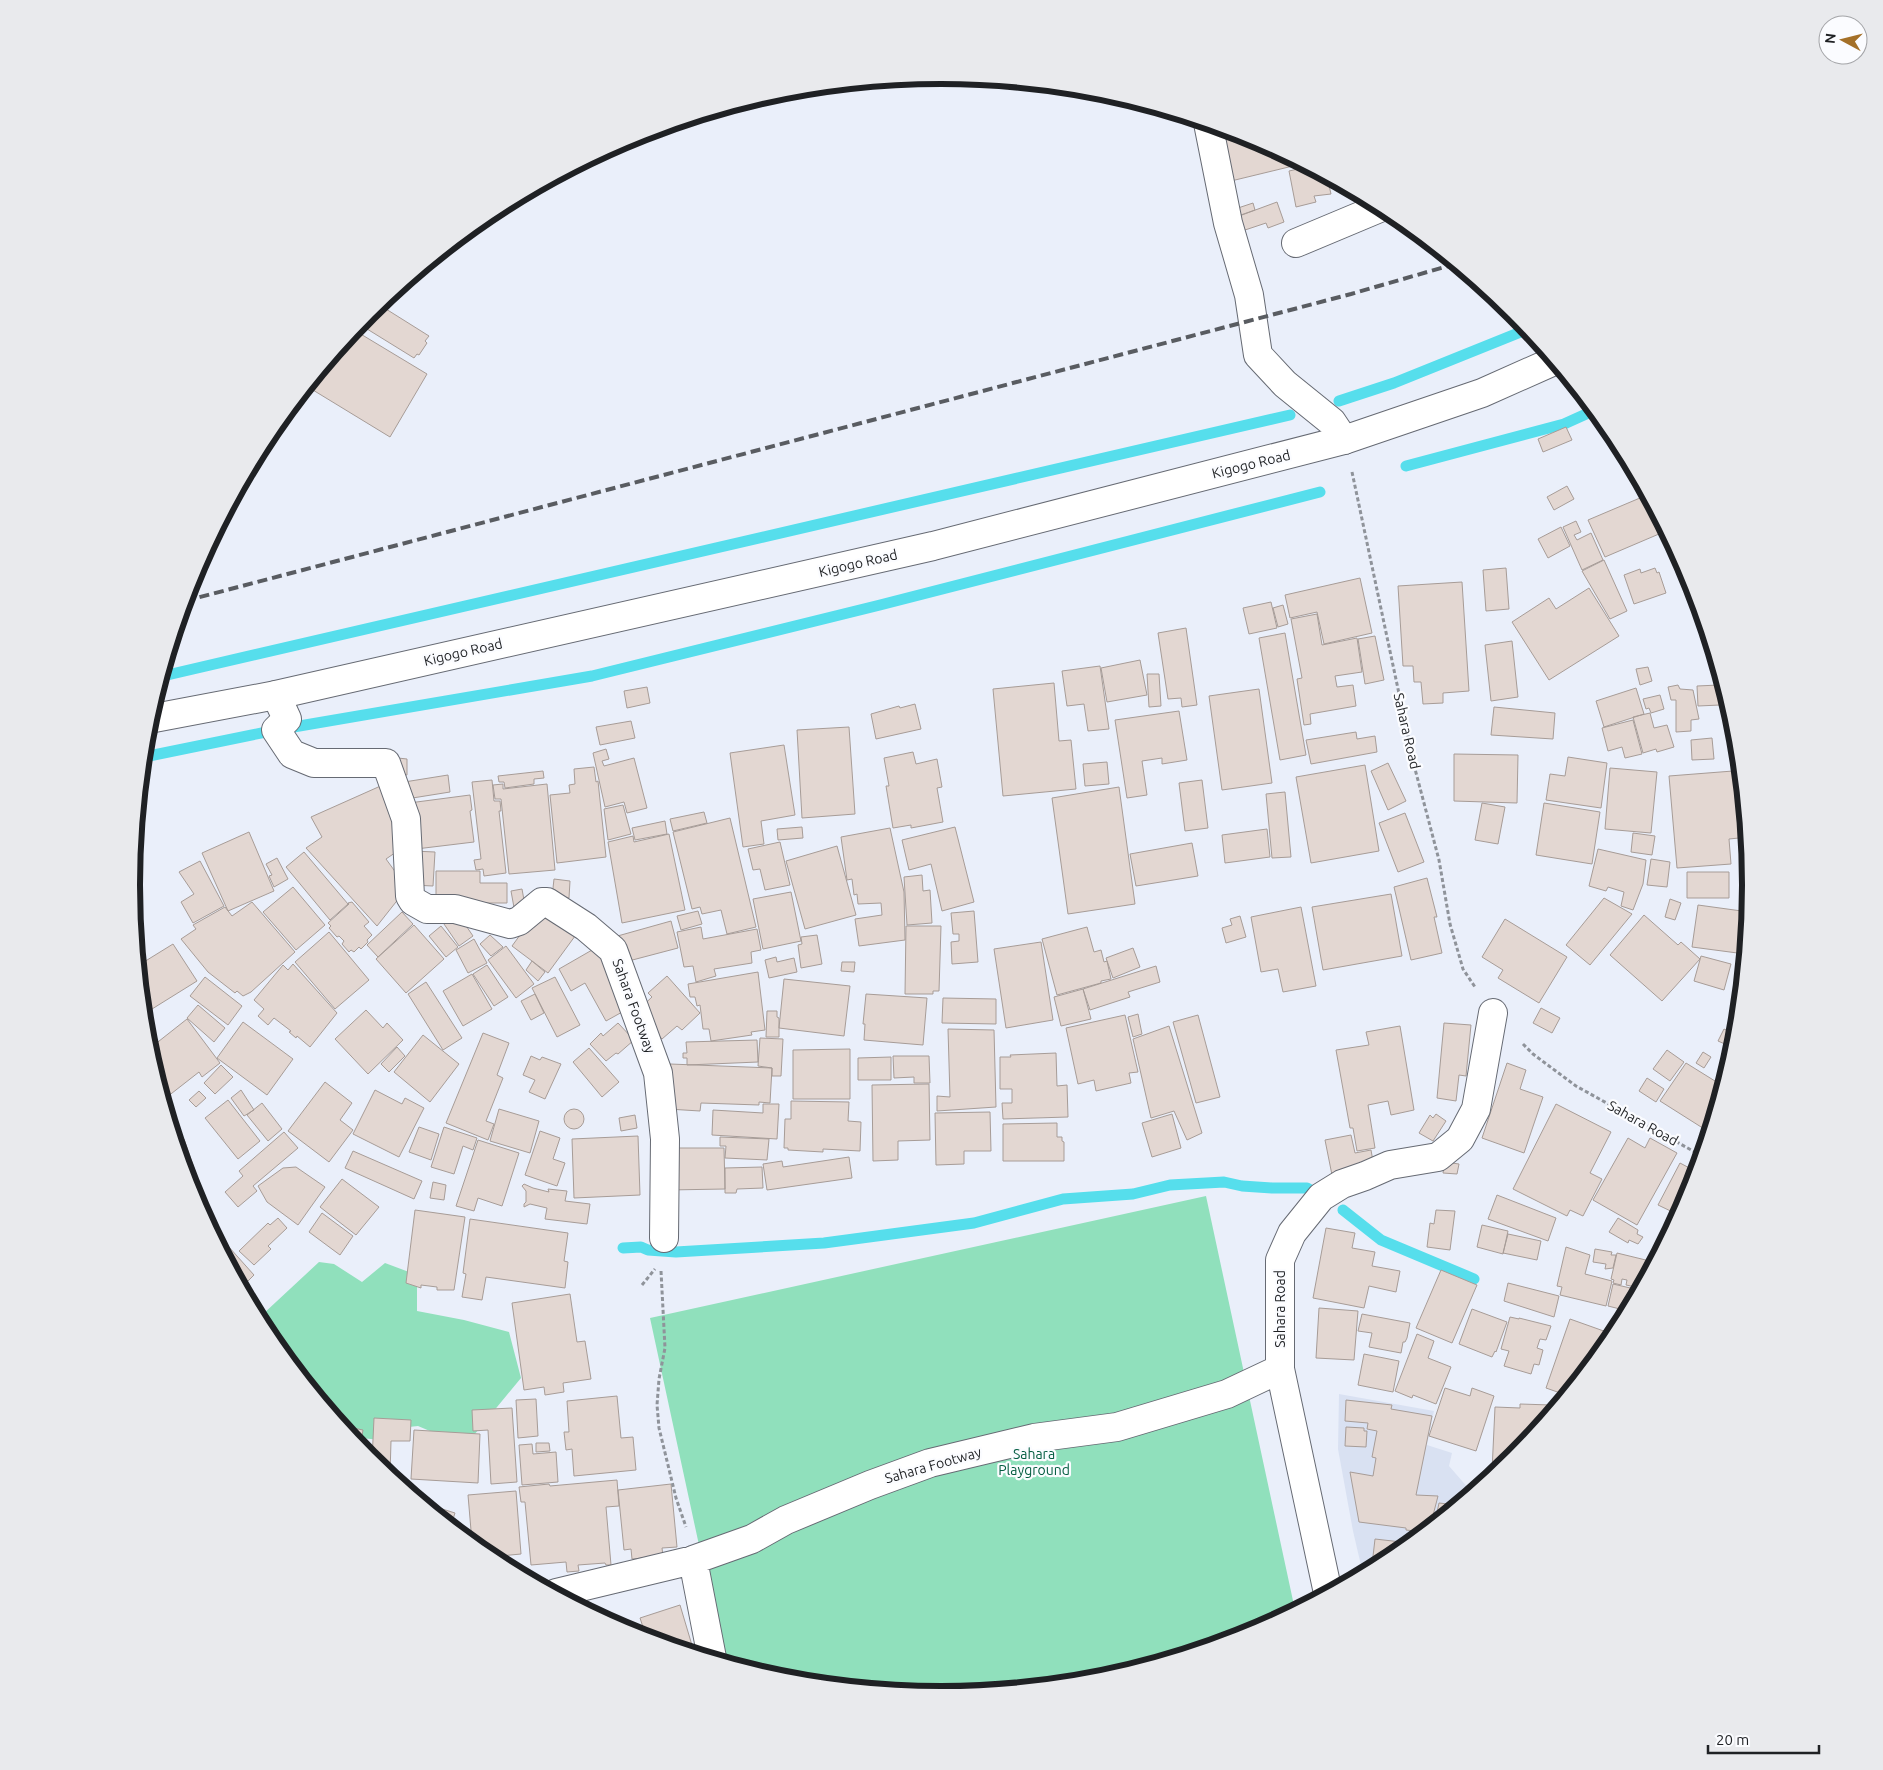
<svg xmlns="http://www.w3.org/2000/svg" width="1883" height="1770" viewBox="0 0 1883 1770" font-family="Ubuntu,sans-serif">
	<rect width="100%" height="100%" fill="#eaeffa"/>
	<path fill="#d9e1f2" d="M1339 1394 1434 1411 1427 1445 1452 1453 1449 1466 1469 1489 1475 1490 1391 1559 1363 1574 1353 1531 1338 1449Z"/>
	<path fill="#90e0bc" d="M1206 1196 1295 1610 1251 1633 1099 1679 941 1695 783 1679 724 1661 650 1318Z
		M319 1262 334 1264 362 1282 385 1263 417 1275V1311L464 1320 509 1332 521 1378 474 1435 437 1434 418 1426 390 1429 380 1440 352 1437 268 1335 263 1326 262 1315Z"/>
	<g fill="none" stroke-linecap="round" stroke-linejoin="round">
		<path stroke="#56deec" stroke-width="11" d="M1339 401 1394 383 1528 329
			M1406 466 1564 424 1595 410
			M163 676 1290 415
			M144 757 276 730 592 676 880 605 1320 492
			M1343 1210 1381 1240 1474 1279
			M623 1248 641 1247 648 1250 676 1252 824 1243 974 1223 1063 1199 1133 1194 1170 1185 1224 1182 1242 1186 1272 1188H1307L1314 1192
			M257 1315H262"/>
	</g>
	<path fill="#e3d7d2" stroke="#a79c97" d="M1219 127 1252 137 1296 160 1297 165 1231 181Z
		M1298 161 1327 177 1331 194 1314 196 1316 202 1296 207 1289 171 1298 169Z
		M1277 202 1284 222 1268 228 1266 223 1236 233 1231 219Z
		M1253 203 1255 210 1238 216 1235 209Z
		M378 304 429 336 425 341 427 343 419 355 417 354 414 358 359 324 369 312Z
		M354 330 427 374 390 437 308 387Z
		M1566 427 1572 440 1543 452 1538 439Z
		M1567 486 1574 499 1554 510 1547 497Z
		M1647 495 1666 531 1605 557 1588 520Z
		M1576 521 1581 532 1574 535 1577 540 1591 533 1603 560 1582 570 1563 527Z
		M1561 527 1570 546 1548 558 1538 539Z
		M1604 560 1627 611 1610 619 1582 571Z
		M1506 568 1509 609 1486 611 1483 570Z
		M1655 568 1657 573 1659 572 1666 593 1634 604 1624 575 1640 569 1641 573Z
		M1360 578 1372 633 1324 644 1317 612 1290 618 1285 595Z
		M1462 582 1469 691 1443 693V703L1423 704 1421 682H1414L1413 666H1403L1398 586Z
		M1589 588 1619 636 1549 680 1512 622 1549 598 1556 609Z
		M1271 602 1277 628 1249 634 1243 608Z
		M1283 605 1288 624 1278 627 1273 608Z
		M1317 614 1322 645 1357 638 1362 672 1335 676 1337 687 1353 685 1356 706 1310 714 1311 724 1304 725 1297 679 1302 678 1291 619Z
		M1186 628 1197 705 1182 707 1181 698 1168 699 1158 633Z
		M1285 633 1306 755 1280 760 1259 638Z
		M1375 636 1384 680 1365 684 1358 639Z
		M1512 641 1518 697 1491 701 1485 645Z
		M1140 660 1147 695 1107 702 1101 668Z
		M1100 666 1109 729 1088 731 1084 704 1067 706 1062 671Z
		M1648 667 1652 681 1640 685 1636 669Z
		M1147 674H1159L1161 706 1149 707Z
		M1054 683 1059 741 1071 740 1076 789 1003 796 993 689Z
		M1723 683 1736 727V728L1725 729 1720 684Z
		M1678 685 1680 689 1693 690 1699 719 1691 720V731L1676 732V700H1671L1668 687Z
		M1719 685 1720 705 1698 706 1697 686Z
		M647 687 650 703 627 708 624 691Z
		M1636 688 1644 714 1604 727 1596 701Z
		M1259 689 1272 783 1222 790 1209 696Z
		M1660 695 1664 709 1651 713 1649 708 1646 709 1643 699Z
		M915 704 921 729 876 739 871 714 899 706 900 708Z
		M1494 707 1555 713 1553 739 1491 735Z
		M1179 711 1187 760 1162 764V758L1142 761 1147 795 1127 798 1115 720Z
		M1650 713 1654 728 1667 725 1674 747 1657 752 1656 749 1643 753 1633 717Z
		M1633 720 1642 754 1625 758 1622 747 1608 751 1602 728Z
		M631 721 635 738 600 745 596 727Z
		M849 727 855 814 802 818 797 730Z
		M1356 732 1357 739 1375 736 1377 752 1311 764 1306 740Z
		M1712 738 1714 759 1692 760 1691 740Z
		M784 745 795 815 761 821 764 844 743 847 730 753Z
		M606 749 609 759 602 761 604 766 634 758 647 808 627 813 624 802 605 807 593 753Z
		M913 752 916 764 937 759 942 787 937 788 943 822 911 828V825L893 828 886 786H889L884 758Z
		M1454 754 1518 755 1517 803 1454 801Z
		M1568 757 1607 763 1601 808 1546 800 1550 774 1565 776Z
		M398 758 407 759V775H398Z
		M1107 762 1109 784 1085 786 1083 764Z
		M1388 763 1406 801 1388 810 1371 771Z
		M1365 765 1379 851 1311 863 1296 777Z
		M594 767 596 782 598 781 606 857 557 863 550 795 570 793 569 785 575 784 574 769Z
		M1610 768 1657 772 1651 833 1605 829Z
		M543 771 544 778 534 779V784L505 788 504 782H499L498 776Z
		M1733 771 1739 838 1729 839 1731 864 1677 868 1669 776Z
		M448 775 450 792 400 800 398 783Z
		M492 780 494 801H500L501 811H499L506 873 484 876 483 869 476 870 474 860 481 859 472 782Z
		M1202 780 1208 828 1185 831 1179 783Z
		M385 784 402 848 386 859 407 888 377 926 306 848 322 837 311 817Z
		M503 784V789L547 784 555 870 509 874 501 799H495L493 785Z
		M1119 787 1135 904 1068 914 1052 798Z
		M1285 792 1291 857 1272 858 1266 794Z
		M470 795 472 810 470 811 474 842 416 849 409 803Z
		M1482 803 1505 807 1498 844 1475 840Z
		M1544 803 1600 812 1592 864 1536 855Z
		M623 805 631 834 608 840 604 809Z
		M1743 807 1751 885V893H1745Z
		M704 812 707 823 673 831 670 819Z
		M1405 813 1424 862 1398 872 1379 823Z
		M730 818 756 927 727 934 721 910 702 914 700 907 692 909 673 832Z
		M665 821 667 834 635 840 632 828Z
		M802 827 803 838 778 840 777 829Z
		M955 827 974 902 942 911 931 864 909 870 902 840Z
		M890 828 904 892 905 940 859 946 855 919 882 915 881 903 858 904 857 894 854 895 852 879 847 880 841 837Z
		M1267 829 1270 857 1225 863 1222 835Z
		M249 832 274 891 228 911 202 853Z
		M1633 833 1655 836 1652 855 1631 852Z
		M669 834 685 910 622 923 608 842 633 836 634 842Z
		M780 842 790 885 765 890 760 869 753 870 748 849Z
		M1192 843 1198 876 1136 886 1130 854Z
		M837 846 856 915 805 929 786 861Z
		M1598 849 1646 860 1643 884 1633 910 1621 906 1624 892 1608 887 1606 891 1589 886Z
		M413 851 435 852 433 886 412 885Z
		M304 852 348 904 330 920 286 867Z
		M277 858 288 879 274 887 269 876 272 875 266 864Z
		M1651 859 1670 862 1667 887 1647 885Z
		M200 861 224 906 193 923 181 902 194 894 179 872Z
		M436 871H480V883H507V903H436Z
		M1687 872H1729V898H1687Z
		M922 875 923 891 930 890 932 923 907 925 904 877Z
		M1427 878 1437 917H1434L1442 953 1411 960 1394 887Z
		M554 879 570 881 569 898 552 897Z
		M293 887 325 925 296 950 263 912Z
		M522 889 526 911 515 913 511 891Z
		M791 892 801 941 763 949 753 899Z
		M1391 894 1402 956 1323 970 1312 907Z
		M1604 898 1632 914 1590 965 1566 945Z
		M1670 899 1681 903 1675 920 1665 917Z
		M252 902 295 952 251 992 243 996 237 991 235 993 208 972 181 939 196 929 193 925 225 907 232 916Z
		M352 902 369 922 364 926 372 935 367 940 368 942 361 949 359 947 354 952 351 950 349 952 342 944 344 941 339 936 337 937 329 928 331 926 328 923 349 904 348 903Z
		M542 905 578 932 548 973 512 946Z
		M1698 905 1749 912 1745 954 1692 947Z
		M1301 907 1316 986 1283 992 1278 969 1261 972 1251 917Z
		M698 911 702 924 681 930 677 916Z
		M974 911 978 962 952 964 951 942 959 941V934H953L951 913Z
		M402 912 413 924 378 957 367 945Z
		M458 914 473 936 459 946 444 924Z
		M1644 915 1678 945 1681 942 1700 959 1662 1001 1610 955Z
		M1240 916 1246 937 1226 943 1222 928 1232 925 1230 919Z
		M1505 919 1567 957 1539 1003 1498 978 1503 970 1482 957Z
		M671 921 678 948 621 963 614 937Z
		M414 925 444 959 406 993 376 959Z
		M441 926 458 947 446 957 429 936Z
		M906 926H941L939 991H933V994H905Z
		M701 927 703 939 757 929 761 950 751 952 752 963 714 969 716 976 696 982 693 966 684 967 677 932Z
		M1087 927 1094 952 1101 950 1104 962 1107 961 1111 979 1101 981V983L1057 995 1042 939Z
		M329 932 369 980 335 1009 295 962Z
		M490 935 503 947 491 956 480 944Z
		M817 935 822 964 801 968 798 945 802 944 801 937Z
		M474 939 487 963 468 973 456 950Z
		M1041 942 1053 1020 1006 1028 994 949Z
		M173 944 197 981 144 1014 139 965Z
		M506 946 534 984 516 998 488 960Z
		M599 946 633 1006 606 1021 585 983 571 991 559 969Z
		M1133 948 1140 967 1113 978 1106 958Z
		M1701 956 1731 964 1724 990 1694 981Z
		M776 957 777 962 794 958 797 972 769 978 765 960Z
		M532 961 545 972 538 981 526 970Z
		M842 962H855L854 972 841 971Z
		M293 964 337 1013 310 1047 297 1036 296 1038 289 1032 291 1031 274 1018 268 1025 258 1016 264 1009 254 1000 283 965 288 970Z
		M487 965 508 997 494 1006 473 974Z
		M1156 966 1160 982 1128 992 1130 997 1090 1010 1083 989Z
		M758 972 765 1030 751 1032 752 1035 711 1041 709 1029H703L700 1005 697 1006 695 997H690L688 984Z
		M472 974 492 1009 463 1026 443 991Z
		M667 976 700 1013 682 1030 677 1026 662 1039 637 1011 652 997 648 993Z
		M205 977 242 1006 228 1025 190 996Z
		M555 977 580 1025 557 1037 532 988Z
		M784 979 850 986 844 1036 779 1028Z
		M426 982 462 1038 443 1050 408 994Z
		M1083 989 1091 1019 1061 1026 1054 997Z
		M535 994 544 1013 531 1020 521 1001Z
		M866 994 927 998 923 1045 864 1040 865 1024H863Z
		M943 998 996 999V1024L942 1023Z
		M198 1005 225 1028 214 1042 187 1018Z
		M1541 1008 1560 1018 1552 1033 1533 1023Z
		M366 1010 383 1028 387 1023 403 1040 368 1074 335 1039Z
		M767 1011H777V1017L779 1018V1037H766Z
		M1138 1014 1142 1034 1133 1037 1128 1017Z
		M1125 1015 1138 1072 1129 1073 1131 1083 1096 1091 1094 1080 1078 1084 1066 1028Z
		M1198 1015 1220 1097 1196 1103 1173 1022Z
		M187 1019 220 1063 202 1077 199 1072 167 1097 160 1087 149 1049Z
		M243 1022 293 1059 267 1095 217 1058Z
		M618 1023 634 1040 618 1054 616 1053 606 1061 590 1044 601 1033 603 1036Z
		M1444 1023 1471 1025 1466 1076 1459 1075 1456 1101 1437 1098Z
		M1169 1026 1202 1133 1187 1140 1174 1111 1151 1118 1133 1039Z
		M1400 1026 1414 1110 1391 1115 1388 1101 1368 1105 1375 1148 1357 1151 1353 1128H1350L1336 1050 1369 1045 1366 1032Z
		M948 1029 994 1030 996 1107 937 1111V1096L950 1097Z
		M1724 1029 1737 1035 1734 1048 1718 1041Z
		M483 1033 509 1043 497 1075 503 1078 486 1121 494 1124 488 1140 446 1123Z
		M423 1035 459 1064 430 1102 394 1072Z
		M760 1038 783 1039 781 1076H772V1068L758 1066Z
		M757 1040 758 1062 687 1065V1058H683V1053H687L686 1042Z
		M397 1047 405 1056 389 1072 381 1064Z
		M589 1048 619 1082 602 1097 573 1062Z
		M850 1049V1099H793V1050Z
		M1667 1050 1684 1062 1670 1081 1653 1069Z
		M1703 1052 1711 1057 1704 1068 1696 1063Z
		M1056 1053 1057 1086 1067 1085 1068 1117 1003 1119 1002 1103H1012V1089H1000V1057H1011L1010 1055Z
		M531 1056 540 1060 542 1057 561 1064 545 1099 529 1092 535 1080 523 1075Z
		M893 1056H929L930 1083H914V1077L894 1078Z
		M891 1057V1080H858V1058Z
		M1507 1063 1526 1070 1520 1089 1543 1097 1524 1153 1482 1138Z
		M1686 1063 1723 1086 1709 1132 1660 1101Z
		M670 1064 772 1068 770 1103 759 1102V1105L701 1103 700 1111 668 1109Z
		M221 1065 233 1077 215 1094 204 1083Z
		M1647 1078 1664 1089 1656 1102 1639 1091Z
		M325 1082 352 1103 340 1120 353 1130 329 1162 288 1131Z
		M929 1084 930 1140 898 1141V1160L873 1161 872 1085Z
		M241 1090 254 1110 244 1116 231 1098Z
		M375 1090 402 1104 405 1098 424 1108 399 1157 353 1134Z
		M199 1091 206 1098 196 1107 189 1100Z
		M228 1100 260 1141 238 1159 205 1118Z
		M791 1101 849 1102 848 1121 861 1122 860 1151 823 1149V1152L788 1150V1148H784L785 1119H791Z
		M262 1103 282 1129 268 1141 247 1115Z
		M763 1104H779L777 1139 712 1135 713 1110 763 1113Z
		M1556 1104 1611 1132 1590 1173 1602 1179 1583 1216 1570 1210 1567 1216 1513 1189Z
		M499 1109 539 1121 530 1153 490 1141Z
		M564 1119a10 10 0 1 1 20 0a10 10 0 1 1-20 0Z
		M990 1112 991 1151H964V1164L936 1165 935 1113Z
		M1172 1114 1181 1148 1152 1157 1142 1123Z
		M1436 1114 1446 1121 1433 1141 1419 1133 1430 1115 1433 1118Z
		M635 1115 637 1128 621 1131 619 1118Z
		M1057 1123V1137H1062V1141L1064 1142V1161H1003V1124Z
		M419 1127 439 1134 431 1160 409 1152Z
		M444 1127 477 1138 473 1150 463 1146 454 1174 431 1167Z
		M173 1128 177 1141 184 1139 196 1174 187 1176Z
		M540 1131 560 1138 553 1159 565 1163 557 1186 525 1175Z
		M284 1132 298 1148 253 1186 257 1191 238 1207 225 1192 243 1176 239 1171Z
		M1351 1135 1355 1153 1371 1150 1374 1167 1332 1175 1325 1140Z
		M638 1136 640 1195 574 1198 572 1139Z
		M720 1137 769 1139 767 1160 725 1158 726 1146H720Z
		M1628 1138 1645 1148 1650 1138 1677 1153 1637 1225 1593 1200Z
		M478 1140 519 1153 502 1206 478 1198 474 1211 456 1206Z
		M668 1148H724L725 1189 668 1190Z
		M353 1151 422 1181 414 1199 345 1168Z
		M849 1157 852 1178 767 1190 763 1164 782 1161 783 1167Z
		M1445 1162 1459 1164 1457 1174 1443 1173Z
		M1680 1163 1697 1172 1690 1195 1679 1215 1658 1205Z
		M296 1167 325 1187 298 1225 267 1202 258 1186 283 1168Z
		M762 1167 763 1188 737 1189 736 1193H725V1168Z
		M342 1179 379 1207 356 1235 320 1207Z
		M433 1182 446 1185 444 1200 430 1198Z
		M524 1184 533 1188 549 1192 548 1189 567 1191 565 1201 590 1204 587 1224 545 1219 547 1208 530 1204 524 1207V1204L526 1202V1191L522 1186Z
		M197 1187 202 1205 199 1206 191 1189Z
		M1497 1195 1556 1218 1548 1241 1488 1219Z
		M415 1210 465 1217 454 1290H437V1287L421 1285V1288L406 1283Z
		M1436 1210 1455 1211 1450 1250 1427 1247 1430 1223 1434 1224Z
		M322 1213 353 1236 340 1255 309 1232Z
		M278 1218 287 1228 268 1246 271 1249 254 1265 239 1251 268 1223 270 1225Z
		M1618 1218 1638 1230 1637 1234 1643 1237 1638 1244 1629 1240 1628 1243 1609 1232Z
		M470 1219 568 1233 564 1261 568 1262 565 1288 486 1277 482 1300 462 1297 466 1274 463 1273Z
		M1482 1225 1508 1231 1503 1254 1477 1247Z
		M1326 1228 1355 1233 1352 1248 1375 1252 1372 1266 1400 1271 1396 1292 1369 1286 1364 1308 1313 1298Z
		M1508 1234 1541 1241 1537 1260 1503 1253Z
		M220 1237 254 1275 242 1287 217 1239Z
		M1566 1247 1590 1255 1585 1274 1612 1281 1606 1306 1560 1295 1562 1287 1557 1286Z
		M1595 1249 1612 1252 1611 1255H1616L1613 1268 1605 1269 1606 1264 1593 1262Z
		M1617 1253 1654 1262 1640 1288 1626 1285 1627 1280 1622 1279 1621 1285 1613 1283 1614 1280 1611 1279Z
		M1441 1270 1477 1285 1452 1343 1416 1328Z
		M1508 1283 1559 1296 1554 1317 1504 1301Z
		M1613 1284 1639 1290 1628 1311 1608 1306Z
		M570 1294 577 1342 585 1341 591 1379 563 1383 564 1392 545 1395 544 1387 524 1390 512 1303Z
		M1319 1308 1358 1311 1354 1360 1316 1358Z
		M1472 1309 1507 1322 1496 1352 1495 1351 1492 1357 1459 1344Z
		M1362 1314 1410 1323 1407 1338 1405 1342H1403L1401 1353 1369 1347 1372 1333 1358 1331Z
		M1510 1317 1519 1319V1318L1551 1326 1546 1340 1540 1339 1537 1348 1543 1350 1539 1365 1534 1364 1531 1374 1504 1366 1509 1351 1501 1349Z
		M1570 1319 1615 1335 1566 1395 1546 1388Z
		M1417 1334 1434 1341 1428 1358 1451 1367 1436 1404 1413 1395 1412 1398 1395 1391Z
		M1364 1354 1399 1361 1393 1392 1358 1385Z
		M1445 1388 1470 1396 1472 1388 1494 1396 1476 1451 1429 1436Z
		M617 1396 621 1438 633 1437 636 1470 574 1476 572 1449 566 1450 564 1432H569L567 1401Z
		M536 1399 538 1436 518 1438 516 1400Z
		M1346 1400 1392 1405 1391 1409 1432 1416 1416 1495 1438 1496 1430 1527 1424 1532 1406 1530V1528L1359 1522 1350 1472 1373 1476 1376 1458 1372 1457 1377 1431 1367 1429 1368 1423 1345 1421Z
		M1520 1404 1551 1405 1550 1414 1514 1458 1495 1473 1496 1471H1492L1495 1407 1520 1408Z
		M512 1408 517 1482 491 1484 488 1430 473 1431 472 1410Z
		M374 1418 411 1420 410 1441H391L390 1475 372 1461Z
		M343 1426 363 1430 360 1447Z
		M1346 1427 1364 1428V1431H1367L1366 1447 1345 1446Z
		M414 1430 480 1434 478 1483 411 1479Z
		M536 1443H549L550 1451 536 1452Z
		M532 1444 533 1454 556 1452 558 1482 522 1485 519 1445Z
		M617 1480 619 1506 606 1507 611 1565H606L605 1563 578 1565 579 1571 567 1572 566 1562 531 1565 525 1502H521L519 1487 549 1484 550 1486Z
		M671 1484 677 1547 662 1548 663 1556 632 1559 631 1549 624 1550 618 1490Z
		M516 1491 521 1554 490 1557 472 1542 468 1495Z
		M1439 1503 1457 1505 1435 1522Z
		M436 1507 455 1513 451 1525 435 1512Z
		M1375 1539 1410 1543 1391 1559 1378 1566 1372 1565Z
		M680 1605 694 1652 653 1640 651 1631 645 1633 640 1618Z"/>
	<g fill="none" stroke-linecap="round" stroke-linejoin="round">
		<defs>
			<path id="street" d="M1208 123 1228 223 1249 295 1258 355 1285 384 1332 422 1344 440
				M1296 243 1382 207
				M276 695 287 719 276 730 292 754 314 763H386L406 819 410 896 413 901 427 909H455L510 924 519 921 542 902H547L586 927 613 950 658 1073 665 1139 664 1238
				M693 1560 712 1658
				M556 1593 693 1560 752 1539 786 1520 870 1485 930 1463 1034 1438 1117 1427 1227 1394 1280 1369
				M1328 1593 1280 1369V1260L1292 1233 1321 1197 1342 1184 1365 1176 1390 1165 1438 1157 1460 1139 1476 1109 1493 1013"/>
			<path id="secondary" d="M149 719 276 695 933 546 1344 440 1482 393 1554 361"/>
		</defs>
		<use href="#street" stroke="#666a73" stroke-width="30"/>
		<use href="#secondary" stroke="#666a73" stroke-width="30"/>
		<path stroke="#8f939a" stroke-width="3" stroke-dasharray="4 2.5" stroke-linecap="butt" d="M1352 472 1415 769 1439 860 1450 924 1463 969 1475 987
			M1523 1044 1533 1054 1576 1086 1702 1156
			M661 1271 665 1348 659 1379 657 1405 659 1428 676 1498 686 1527
			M642 1285 655 1269"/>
		<use href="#street" stroke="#fff" stroke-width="28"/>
		<use href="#secondary" stroke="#fff" stroke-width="28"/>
		<path stroke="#595c61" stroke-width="4" stroke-dasharray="10 5" stroke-linecap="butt" d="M185 601 1351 294 1455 264"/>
	</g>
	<g text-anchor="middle" stroke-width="4.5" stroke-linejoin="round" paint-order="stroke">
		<g font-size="14" fill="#1f2124" stroke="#fbfcff">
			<text transform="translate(1251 464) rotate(-14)" y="5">Kigogo Road</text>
			<text transform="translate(858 563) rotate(-13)" y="5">Kigogo Road</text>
			<text transform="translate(463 652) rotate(-13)" y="5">Kigogo Road</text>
			<text transform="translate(1407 731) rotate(77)" y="5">Sahara Road</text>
			<text transform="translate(634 1006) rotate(70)" y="5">Sahara Footway</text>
			<text transform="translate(1643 1123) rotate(29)" y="5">Sahara Road</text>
			<text transform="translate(1280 1309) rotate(-90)" y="5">Sahara Road</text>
			<text transform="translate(933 1465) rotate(-16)" y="5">Sahara Footway</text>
		</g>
		<g font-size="14" fill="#045d41" stroke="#fbfcff">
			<text x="1034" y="1459">Sahara<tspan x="1034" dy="16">Playground</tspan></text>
		</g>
	</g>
	<path d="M0 0H1883V1770H0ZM140 885a801 801 0 1 1 1602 0a801 801 0 1 1-1602 0Z" fill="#e9eaed" fill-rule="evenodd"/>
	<path fill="none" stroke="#1f2124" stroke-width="6" d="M140 885a801 801 0 1 1 1602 0a801 801 0 1 1-1602 0Z"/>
	<g transform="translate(1843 40) rotate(277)"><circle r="24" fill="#fbfcff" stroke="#a3a4a7"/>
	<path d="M0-4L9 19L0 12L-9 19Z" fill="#a47028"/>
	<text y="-8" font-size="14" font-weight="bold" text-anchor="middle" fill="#1f2124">N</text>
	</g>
	<path d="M1708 1745v8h111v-8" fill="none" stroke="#1f2124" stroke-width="2.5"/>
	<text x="1716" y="1745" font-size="15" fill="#1f2124" stroke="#fbfcff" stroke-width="4" paint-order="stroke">20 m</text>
</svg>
